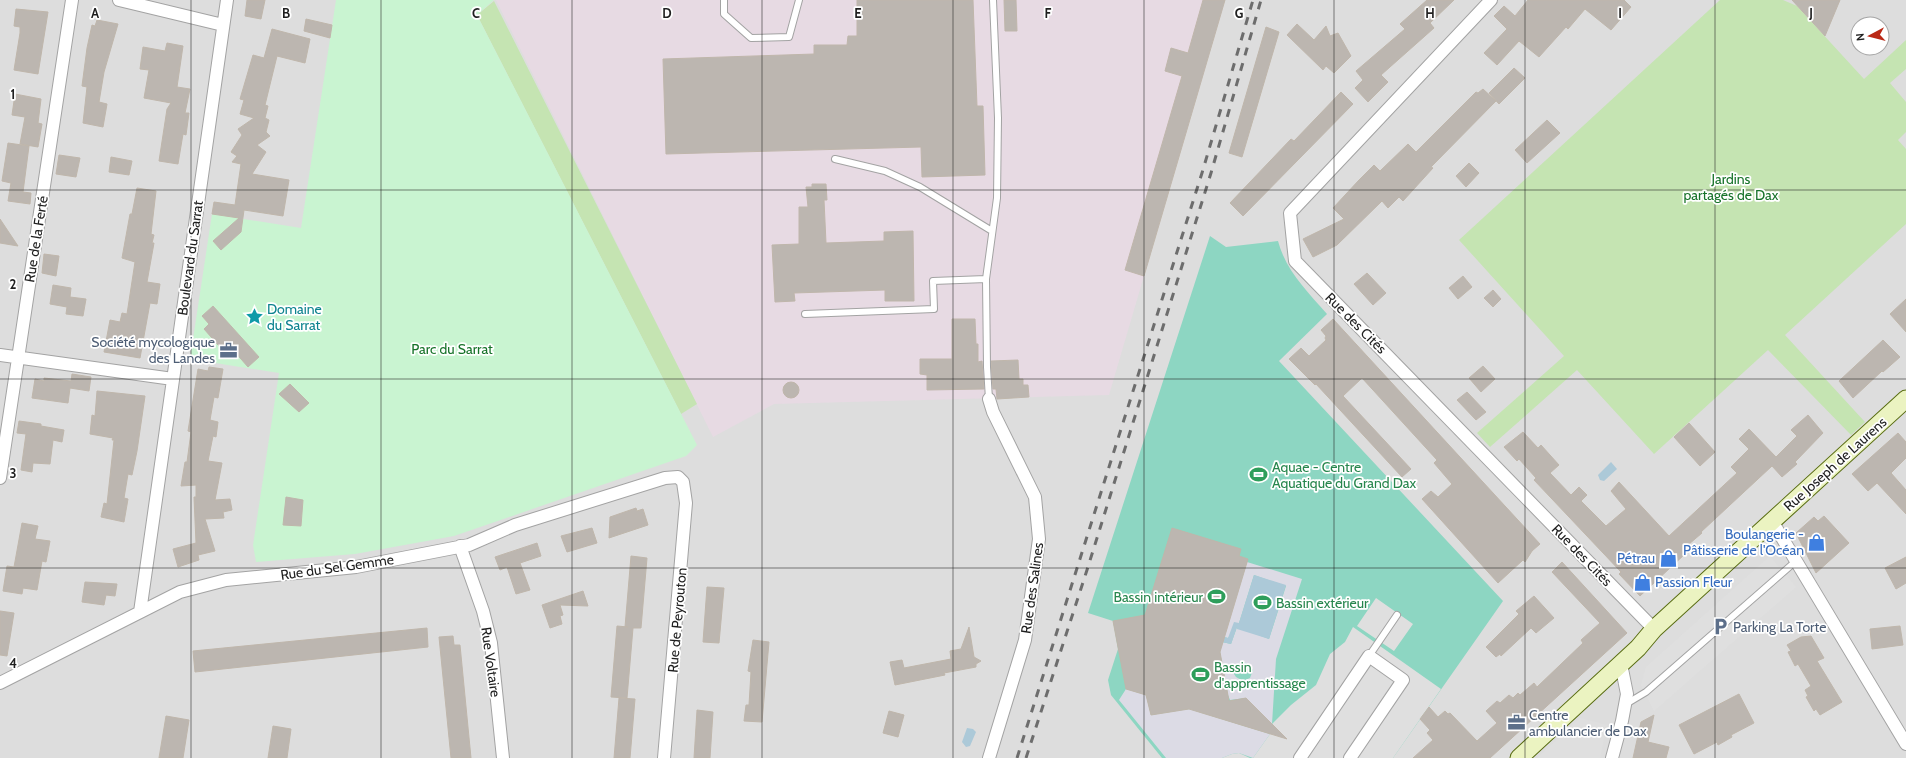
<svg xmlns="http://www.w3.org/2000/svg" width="1906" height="758" viewBox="0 0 1906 758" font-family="Cabin,sans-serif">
	<rect width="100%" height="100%" fill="#efede7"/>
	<path fill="#ddd" fill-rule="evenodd" d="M0 0H1906V758H0ZM1858 24H1882V48H1858Z"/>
	<path fill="#e7dae3" d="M496 0H1225L1109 395 774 404 713 437Z"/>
	<path fill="#c5e4b2" d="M1720 0H1783L1797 6 1864 79 1906 40V69L1890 83 1906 102V132L1898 140 1906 149V224L1785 335 1865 422 1851 435 1768 350 1654 454 1577 370 1490 447 1477 433 1564 356 1459 240Z
		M494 1 697 404 681 414 477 15Z"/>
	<path fill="#c9f4d1" d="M336 0H494L477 15 697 445 686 456 454 536 355 554 256 562 253 545 279 373 190 359 212 214 301 228Z"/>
	<path fill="#8dd6c2" d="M1210 236 1226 247 1278 241C1286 271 1307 291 1327 314L1279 361 1503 601 1393 758H1162L1111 695 1108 680 1118 649 1113 621 1088 613Z"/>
	<path fill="#dfdfdf" d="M1890 423 1892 427 1874 443 1870 440Z
		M1770 556 1796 587 1654 711 1641 685 1646 667Z
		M1376 598 1413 624 1394 651 1357 626Z
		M1353 627 1441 689 1393 758H1253L1270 734 1277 730 1272 724 1291 705 1316 685 1330 654 1345 642Z
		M1580 718 1607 725 1600 758H1537Z
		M1239 753 1250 758H1222L1232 754Z"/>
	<path fill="#dcdbe5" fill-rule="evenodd" d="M1247 562 1302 579 1276 659 1272 724 1246 698 1230 700 1228 695 1220 652 1222 642 1231 644 1237 627 1269 639 1286 586 1254 575 1239 623 1228 638 1224 637ZM1243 662 1250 665 1253 670 1250 678 1243 681 1236 677 1234 674 1236 666Z
		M1126 689 1146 695 1151 715 1189 709 1270 734 1253 758 1239 753 1232 754 1222 758H1166L1119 700Z"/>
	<path fill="#acc9d8" d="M1611 462 1617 469 1604 481 1600 480 1598 475Z
		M1254 575 1286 585 1269 639 1237 629V627L1231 644 1222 642 1224 637 1228 638 1234 622 1239 623Z
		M967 728 973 729 976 732 970 746 966 747 962 742Z"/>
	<path fill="#bcb6b0" stroke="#bfb6ab" d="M247 0H265L261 19 245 16Z
		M857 0H973L977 106H983L985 175 922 177 921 147 666 154 663 59 814 54V45H847L848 36H857Z
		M1004 0H1016L1017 31H1005Z
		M1203 0H1225L1144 276 1125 270 1182 76 1165 71 1171 48 1188 53Z
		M1427 0H1454L1430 23 1434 28 1381 75 1388 82 1368 102 1355 88 1363 80 1356 71 1405 29 1400 24Z
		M1528 0H1624L1631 7 1611 30 1585 9 1568 29 1566 27 1539 57 1519 41 1497 65 1484 53 1507 29 1494 16 1504 6 1515 16Z
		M1792 0H1840L1825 36Z
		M16 9 48 12 38 74 14 70 20 33V27L14 26Z
		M306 19 332 25 330 38 304 31Z
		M97 20 118 24 104 72 99 102 107 104 103 127 83 123 87 87 82 86 87 48 92 25 95 26Z
		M1297 24 1314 40 1326 26 1330 36 1338 33 1351 56 1334 73 1326 66 1323 70 1287 35Z
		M1266 27 1279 32 1242 157 1229 153Z
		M272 29 310 39 305 63 277 56 265 105 268 106 265 118 269 120 266 132 270 136 257 145 266 152 252 174 289 180 283 216 244 210 241 232 221 250 213 241 239 218 212 214 214 202 235 205 241 164 232 162 237 156 231 152 242 135 238 129 254 118 240 114 244 100 240 99 253 55 264 58Z
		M167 43 183 46 177 87 190 89 185 113H189L186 135 183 134 178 164 159 161 167 109 171 103 144 98 149 70 140 69 143 47 165 51Z
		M1514 68 1525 78 1499 104 1489 93Z
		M1483 89 1496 101 1431 167 1433 168 1403 201 1399 197 1388 208 1382 201 1337 245 1313 257 1303 239 1344 219 1333 208 1359 180 1374 165 1380 171 1408 144 1416 152 1476 92 1478 93Z
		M1341 92 1353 104 1243 216 1230 203 1291 139 1294 141Z
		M15 94 41 99 38 123 42 124 38 147 20 144 25 117 12 115Z
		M1547 120 1560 133 1527 163 1515 150Z
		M8 143 29 146 23 192 31 193 30 204 8 201 11 183 2 181Z
		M59 155 80 158 76 177 56 174Z
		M111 157 132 161 129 175 109 172Z
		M1469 163 1479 173 1466 187 1456 176Z
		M812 184H826L827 200H824L826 243 884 241V232L913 231 914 301H885V290L794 293 795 301 775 302 772 245 799 244V207H808L806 187H812Z
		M137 188 156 191 151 234 154 235 152 243H154L147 282 160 284 157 304 150 303 140 358 104 352 110 320 120 322 122 313 127 314 135 262 122 258 130 214H132Z
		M0 219 18 246 0 243Z
		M44 254 59 256 56 276 42 273Z
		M1367 273 1386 293 1373 305 1354 284Z
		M1463 276 1472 287 1458 299 1449 288Z
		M53 285 71 288 70 297 86 299 83 316 66 314 67 307 50 304Z
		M1493 290 1501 299 1493 307 1484 298Z
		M1906 299V332L1890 314Z
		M213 306 259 357 248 367 227 343 226 354 204 329 209 324 202 316Z
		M952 319H975L976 344H978V362L982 361 984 389 927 390V375L920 374V359H952Z
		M1333 319 1540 544 1532 551 1525 562 1523 560 1498 583 1422 499 1431 491 1438 497 1452 484 1434 463 1437 460 1362 378 1343 396 1411 469 1402 477 1316 384 1315 385 1289 359 1301 348 1309 356 1326 340 1325 338 1326 336 1321 330Z
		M1883 340 1900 357 1883 372 1882 371 1853 398 1839 381Z
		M1018 360 1019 379H1023V385H1028L1029 397 997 399 996 389H993L991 361Z
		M1483 366 1495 379 1481 392 1469 378Z
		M209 367 223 369 218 398 214 397 210 420 218 422 216 437 213 436 208 461 222 463 215 500 230 499 232 510 223 512 224 518 205 519 215 551 198 555 199 560 178 567 173 549 196 543 194 497H196V485L181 486 185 462H187L191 432 188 431 198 369 208 371Z
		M72 374 91 377 89 391 70 388 68 403 32 398 35 379 44 381V378L71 381Z
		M783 390a8 8 0 1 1 16 0a8 8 0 1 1-16 0Z
		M290 384 309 403 299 412 279 394Z
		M97 391 145 396 137 451 132 475 128 474 124 498 128 499 124 522 101 517 104 503 107 504 114 440H112L113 438 90 434 92 415 95 416Z
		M1467 392 1486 412 1476 420 1457 400Z
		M1808 415 1823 433 1795 462 1797 464 1782 477 1772 466 1701 532 1702 533 1682 550 1685 554 1640 596 1619 574 1621 572 1534 480 1536 478 1519 459 1517 461 1504 447 1523 432 1538 448 1541 445 1559 465 1550 473 1571 495 1579 487 1587 495 1581 501 1606 526 1626 509 1611 491 1619 482 1669 536 1737 473 1731 467 1749 449 1739 439 1749 429 1776 457 1797 436 1791 430Z
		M19 421 41 424V426L64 430 62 442 53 440 50 464 33 463 32 472 21 470 26 434 17 433Z
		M1689 423 1715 452 1700 466 1674 437Z
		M1898 433 1906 442V458L1891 473 1906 490V514L1877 483 1868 491 1852 474Z
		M286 497 303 500 301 526 283 525Z
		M636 508 637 511 643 509 648 525 609 538 610 517Z
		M1824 516 1849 543 1816 573 1796 533 1814 517 1818 521Z
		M22 523 38 526 35 539 50 541 46 562 42 561 37 590 23 588 22 594 3 591 7 566 14 567Z
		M592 528 597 543 567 552 561 536Z
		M1172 528 1241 549 1239 556 1248 559 1220 652 1229 701 1246 698 1287 739 1189 709 1151 715 1146 695 1126 689 1113 621 1145 615Z
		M537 543 541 556 520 563 530 590 516 594 507 567 500 570 495 557Z
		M631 556 647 558 641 628H633L627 698 611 697 617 626 628 627H625Z
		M1906 557V583L1896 589 1885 568Z
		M1562 562 1627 633 1490 758H1413L1433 740 1427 733 1430 730 1420 719 1429 707 1438 717 1445 711 1448 714 1450 713 1477 741 1497 723 1486 711 1497 701 1500 703 1509 695 1513 698 1518 693 1520 695 1534 683 1537 687 1583 643 1581 640 1600 623 1552 572Z
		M85 582 117 584 115 596 106 595 104 605 82 602Z
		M707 587 724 588 719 643 703 642Z
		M583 591 588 606 560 605 563 615 560 616 562 624 550 628 542 605Z
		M1534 596 1554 618 1536 633 1531 628 1501 656 1500 654 1496 657 1486 647 1519 614 1516 611Z
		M0 611 14 613 7 656 0 655Z
		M1900 626 1903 645 1872 649 1870 629Z
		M969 627 974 657 981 661 976 664V667L944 673 945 675 895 685 890 662 902 660 904 668 951 659 950 651 961 649Z
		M427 628 428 647 195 672 193 651Z
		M453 636 454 645H460L471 758H451L439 637Z
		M1811 636 1824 658 1817 661 1842 702 1820 715 1816 709 1814 711 1806 697 1808 696 1805 690 1811 686 1798 664 1795 666 1788 652 1791 651 1787 645 1801 637Z
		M753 640 769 642 762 722 744 721 746 705H749L751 672 748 671Z
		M1739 694 1754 723 1731 735 1732 737 1718 745 1717 742 1694 754 1679 725Z
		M619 698 635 699 630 758H614Z
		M697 710 713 712 710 758H694Z
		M889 711 904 715 898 737 883 733Z
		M1654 715 1648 742 1669 747 1666 758H1633L1641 722Z
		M166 716 189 720 183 758H159Z
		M273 726 291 729 287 758H268Z"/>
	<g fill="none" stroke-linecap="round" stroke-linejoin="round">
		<defs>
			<path id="service" d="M724 0V14L751 38 789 37 799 0
				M835 159 885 171 920 187 992 231
				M986 279 997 198 998 118 993 0
				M805 314 934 309 933 281 986 279 987 367 989 399
				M1369 656 1397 615
				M1626 704 1646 692 1796 561"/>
			<path id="minor" d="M119 0 223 25
				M1491 0 1290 213 1295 261 1654 629
				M0 355 173 379
				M989 399 993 412 1035 497 1039 539 1025 640 989 758
				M0 478 72 0
				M1772 521 1906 744
				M460 546 483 611 491 643 503 758
				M140 612 227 0
				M0 683 180 592 226 580 356 567 469 545 515 525 665 478 678 477 683 482 686 503 664 758
				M1300 758 1369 656 1403 680 1350 758
				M1612 758 1622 721 1627 694 1621 664"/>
			<path id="secondary" d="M1519 758 1638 648 1654 629 1906 399"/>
		</defs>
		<use href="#service" stroke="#a3a3a3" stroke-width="8"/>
		<use href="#minor" stroke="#a3a3a3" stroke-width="14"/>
		<use href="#secondary" stroke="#586c11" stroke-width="19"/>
		<use href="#service" stroke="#fff" stroke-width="6"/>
		<use href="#minor" stroke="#fff" stroke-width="12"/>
		<use href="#secondary" stroke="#ebf3c1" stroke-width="17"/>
		<path stroke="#6d6d6d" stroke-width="3" stroke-dasharray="8 8" stroke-linecap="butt" d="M1017 758 1202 173 1253 0
			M1026 758 1087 570 1211 173 1261 0"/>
	</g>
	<path fill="none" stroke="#1f1f1f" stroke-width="1" stroke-opacity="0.55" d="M191 0V758M381 0V758M572 0V758M762 0V758M953 0V758M1144 0V758M1334 0V758M1525 0V758M1715 0V758M0 190H1906M0 379H1906M0 568H1906"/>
	<defs>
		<symbol id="sight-bare" viewBox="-9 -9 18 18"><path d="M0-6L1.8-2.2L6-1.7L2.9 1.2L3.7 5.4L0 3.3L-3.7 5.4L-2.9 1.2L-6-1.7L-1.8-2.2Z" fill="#0f9aa8" stroke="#fff" stroke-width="2.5" paint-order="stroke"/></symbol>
		<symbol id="office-bare" viewBox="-9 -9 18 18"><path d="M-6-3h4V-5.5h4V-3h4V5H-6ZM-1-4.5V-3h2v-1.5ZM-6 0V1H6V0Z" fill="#5c6f8a" stroke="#fff" stroke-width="2.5" paint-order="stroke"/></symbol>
		<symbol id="stadium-bare" viewBox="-9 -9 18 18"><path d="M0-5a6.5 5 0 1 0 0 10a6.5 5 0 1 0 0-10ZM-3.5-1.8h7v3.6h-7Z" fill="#2e9e5b" stroke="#fff" stroke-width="2.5" paint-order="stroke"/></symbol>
		<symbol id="shop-bare" viewBox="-9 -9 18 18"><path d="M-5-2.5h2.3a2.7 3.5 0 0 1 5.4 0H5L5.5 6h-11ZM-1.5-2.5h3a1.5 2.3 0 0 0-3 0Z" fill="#3f7fe0" stroke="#fff" stroke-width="2.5" paint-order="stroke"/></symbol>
		<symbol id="parking-bare" viewBox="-9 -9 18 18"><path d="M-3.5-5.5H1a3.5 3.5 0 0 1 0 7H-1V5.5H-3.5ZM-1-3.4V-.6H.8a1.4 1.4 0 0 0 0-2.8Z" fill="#5c6f8a" stroke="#fff" stroke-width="2.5" paint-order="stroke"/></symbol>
	</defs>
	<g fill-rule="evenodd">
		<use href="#sight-bare" x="242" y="304" width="25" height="25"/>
		<use href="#office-bare" x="216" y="338" width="25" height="25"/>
		<use href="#stadium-bare" x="1246" y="462" width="25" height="25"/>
		<use href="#shop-bare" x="1804" y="530" width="25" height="25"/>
		<use href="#shop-bare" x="1656" y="546" width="25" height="25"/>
		<use href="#shop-bare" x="1630" y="570" width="25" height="25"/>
		<use href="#stadium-bare" x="1204" y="584" width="25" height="25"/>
		<use href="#stadium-bare" x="1250" y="590" width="25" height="25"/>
		<use href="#parking-bare" x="1708" y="614" width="25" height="25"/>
		<use href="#stadium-bare" x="1188" y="662" width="25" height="25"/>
		<use href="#office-bare" x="1504" y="710" width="25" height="25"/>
	</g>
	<g text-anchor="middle" stroke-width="3.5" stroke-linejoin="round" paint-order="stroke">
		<g font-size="14" fill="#17732a" stroke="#fff">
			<text x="1731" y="184">Jardins<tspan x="1731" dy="16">partagés de Dax</tspan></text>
			<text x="452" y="354">Parc du Sarrat</text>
		</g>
		<g font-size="14" fill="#1f1f1f" stroke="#fff">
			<text transform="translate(36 239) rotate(-81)" y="5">Rue de la Ferté</text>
			<text transform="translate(190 258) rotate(-82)" y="5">Boulevard du Sarrat</text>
			<text transform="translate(1356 323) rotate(45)" y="5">Rue des Cités</text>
			<text transform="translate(1835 464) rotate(-42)" y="5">Rue Joseph de Laurens</text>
			<text transform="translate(1582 555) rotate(46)" y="5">Rue des Cités</text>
			<text transform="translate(337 567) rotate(-8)" y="5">Rue du Sel Gemme</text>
			<text transform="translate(1032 588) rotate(-82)" y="5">Rue des Salines</text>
			<text transform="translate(677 620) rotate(-85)" y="5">Rue de Peyrouton</text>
			<text transform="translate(491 662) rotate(82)" y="5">Rue Voltaire</text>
		</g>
		<g font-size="14" fill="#0d838f" stroke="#fff" text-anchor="start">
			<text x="267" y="314">Domaine<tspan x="267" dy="16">du Sarrat</tspan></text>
		</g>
		<g font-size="14" fill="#4e5e75" stroke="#fff" text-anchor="start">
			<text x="215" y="347" text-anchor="end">Société mycologique<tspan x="215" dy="16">des Landes</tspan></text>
			<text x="1733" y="632">Parking La Torte</text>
			<text x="1529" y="720">Centre<tspan x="1529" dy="16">ambulancier de Dax</tspan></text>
		</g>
		<g font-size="14" fill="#27864d" stroke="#fff" text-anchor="start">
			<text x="1272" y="472">Aquae - Centre<tspan x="1272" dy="16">Aquatique du Grand Dax</tspan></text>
			<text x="1203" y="602" text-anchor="end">Bassin intérieur</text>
			<text x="1276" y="608">Bassin extérieur</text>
			<text x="1214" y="672">Bassin<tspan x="1214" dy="16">d'apprentissage</tspan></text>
		</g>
		<g font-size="14" fill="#366cbe" stroke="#fff" text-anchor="end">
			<text x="1804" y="539">Boulangerie -<tspan x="1804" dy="16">Pâtisserie de l'Océan</tspan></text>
			<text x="1655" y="563">Pétrau</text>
			<text x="1655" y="587" text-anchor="start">Passion Fleur</text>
		</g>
	</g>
	<g font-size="13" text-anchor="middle" font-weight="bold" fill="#1f1f1f" stroke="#fff" stroke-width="3.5" stroke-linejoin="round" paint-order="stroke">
		<text x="95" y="18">A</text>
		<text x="286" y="18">B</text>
		<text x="476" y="18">C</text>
		<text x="667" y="18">D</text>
		<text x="858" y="18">E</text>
		<text x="1048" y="18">F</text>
		<text x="1239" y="18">G</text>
		<text x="1430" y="18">H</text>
		<text x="1620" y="18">I</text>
		<text x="1811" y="18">J</text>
		<text x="13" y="99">1</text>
		<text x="13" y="289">2</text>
		<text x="13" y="478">3</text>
		<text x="13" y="668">4</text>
	</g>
	<g transform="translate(1870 36) rotate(263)"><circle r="19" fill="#ffffff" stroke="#a5a5a5"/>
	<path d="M0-3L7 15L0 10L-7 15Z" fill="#ba2815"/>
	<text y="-6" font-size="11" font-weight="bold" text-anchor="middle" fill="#1f1f1f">N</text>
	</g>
</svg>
